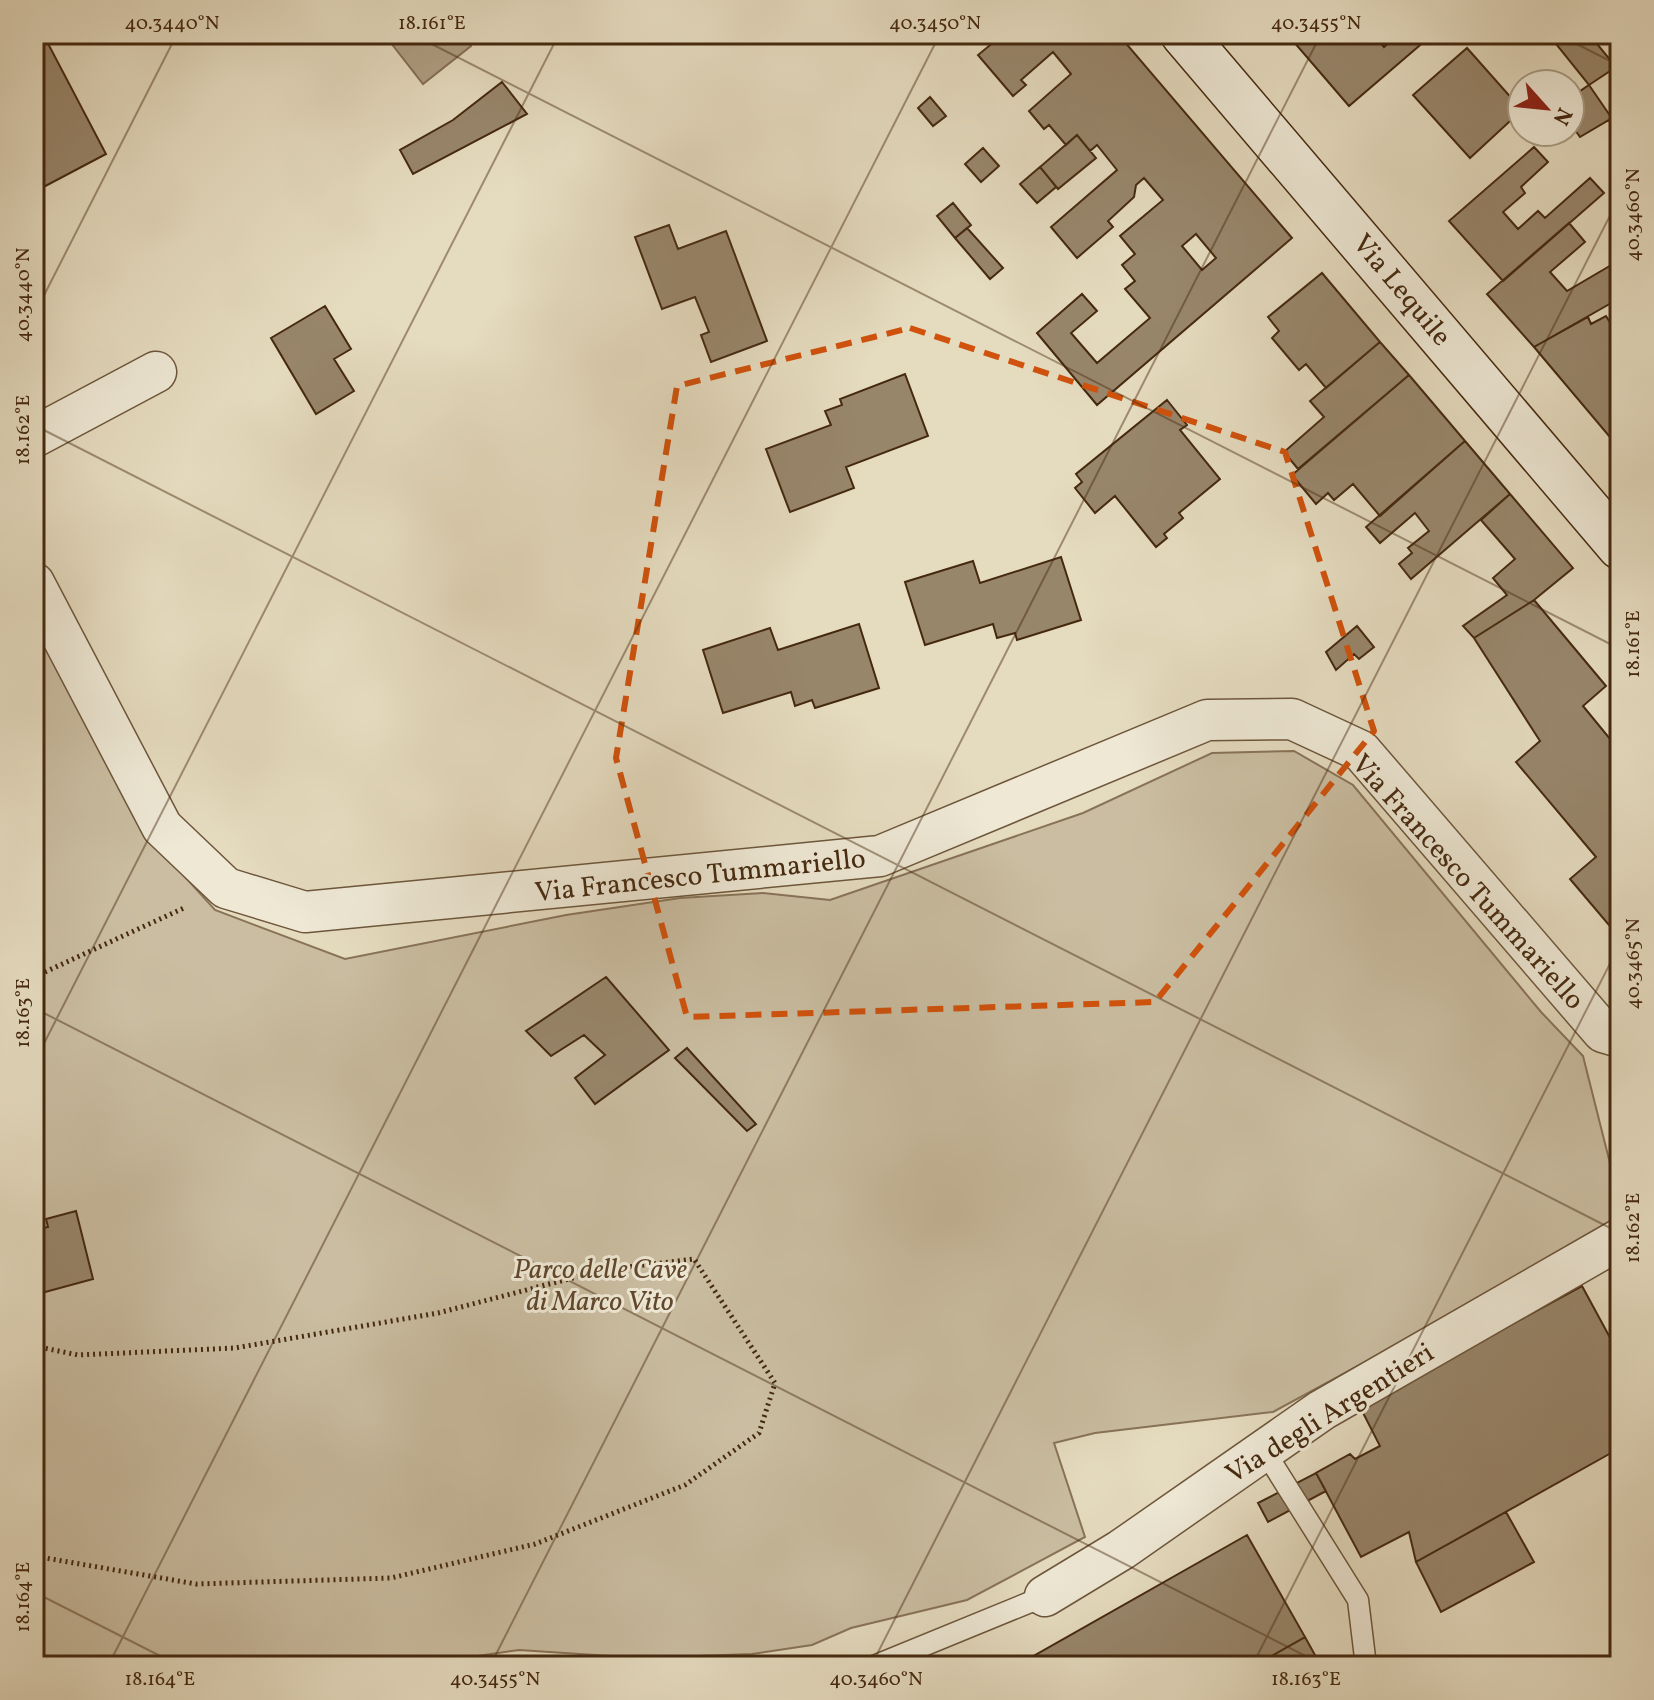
<svg xmlns="http://www.w3.org/2000/svg" width="1654" height="1700" viewBox="0 0 1654 1700" font-family="Vollkorn,serif">
	<rect width="100%" height="100%" fill="#e5dbbf"/>
	<filter id="stains"><feTurbulence type="fractalNoise" baseFrequency=".0025" numOctaves="4"/><feColorMatrix values="0 0 0 0 .2 0 0 0 0 .09 0 0 0 0 .02 0 0 0 .5 -.17"/></filter>
	<radialGradient id="worn" r=".72"><stop offset=".6" stop-color="#630" stop-opacity="0"/><stop offset="1" stop-color="#630" stop-opacity=".3"/></radialGradient>
	<path fill="#cabda1" stroke="#887358" stroke-width="2" d="M34 623 145 833 215 910 345 959 566 915 680 898 763 893 830 900 1083 813 1212 753 1294 751 1353 785 1541 1012 1583 1056 1620 1203V1224L1273 1412 1095 1433 1054 1443 1085 1537 967 1600 851 1628 812 1645 752 1654 641 1658 519 1650 409 1666H34Z"/>
	<path fill="#af9e83" stroke="#856f55" stroke-width="2" d="M384 34H462L471 46 423 84Z"/>
	<path fill="#98866b" stroke="#45290f" stroke-width="2" fill-rule="evenodd" d="M34 34H43L106 154 34 192Z
		M1013 34H1118L1292 238 1097 405 1037 333 1082 294 1097 311 1071 333 1097 363 1150 318 1125 289 1135 281 1122 265 1135 254 1120 236 1163 200 1144 178 1136 185 1134 197 1108 221 1113 227 1077 258 1051 227 1117 170 1097 145 1090 151 1077 135 1066 145 1049 125 1044 129 1029 111 1071 74 1053 52 1021 80 1026 85 1013 96 978 55 1001 36 1006 41ZM1196 234 1216 258 1202 270 1182 246Z
		M1287 34H1373L1384 47 1399 34H1433L1349 106Z
		M1548 34H1589L1616 67 1589 85Z
		M1467 48 1522 110 1470 158 1413 95Z
		M502 82 527 114 413 174 400 150 453 120Z
		M1589 85 1611 117 1620 112V140L1609 120 1580 137 1570 123V98Z
		M930 97 946 116 933 126 918 108Z
		M1077 135 1096 158 1058 189 1040 167Z
		M1534 147 1548 162 1521 187 1525 193 1503 212 1518 229 1538 211 1545 218 1590 178 1604 193 1503 281 1449 221Z
		M983 148 999 166 981 182 965 164Z
		M1040 167 1056 187 1037 203 1020 184Z
		M953 203 971 225 955 238 937 216Z
		M1569 223 1585 242 1550 272 1567 291 1620 260V298L1534 347 1487 294Z
		M669 225 678 249 726 231 767 341 711 362 701 335 709 332 695 297 662 309 635 237Z
		M967 228 1003 268 990 279 955 238Z
		M1322 273 1380 342 1326 388 1306 364 1299 370 1272 338 1279 331 1268 317Z
		M325 306 351 349 334 359 354 391 316 414 271 338Z
		M1606 316 1620 339V449L1534 347 1588 317 1591 324Z
		M1380 342 1409 375 1298 469 1284 452 1324 417 1310 401Z
		M905 374 928 436 846 467 854 488 790 512 766 449 831 425 825 411 842 405 840 399Z
		M1409 375 1465 441 1380 516 1353 484 1334 500 1328 493 1316 504 1292 475Z
		M1167 400 1187 425 1180 430 1220 479 1179 513 1183 518 1164 534 1167 538 1156 547 1115 496 1095 513 1075 488 1082 482 1076 474Z
		M1465 441 1510 494 1411 579 1399 564 1412 553 1408 548 1429 531 1415 513 1380 543 1366 527Z
		M1510 494 1573 568 1534 600 1474 638 1463 626 1507 595 1493 578 1515 559 1481 520Z
		M1061 557 1081 620 1017 640 1015 633 997 638 993 624 925 645 905 582 973 561 980 583Z
		M1534 600 1606 686 1583 706 1620 751V938L1570 879 1596 857 1516 762 1540 741 1474 638Z
		M859 624 879 688 815 708 812 700 795 706 791 692 723 713 703 650 770 628 778 650Z
		M1357 626 1374 647 1359 659 1354 654 1336 670 1326 652Z
		M606 977 669 1050 595 1104 575 1078 605 1055 584 1035 551 1056 526 1031Z
		M687 1048 756 1124 747 1131 675 1058Z
		M76 1211 93 1279 34 1295V1303V1230L48 1227 46 1219Z
		M1582 1286 1620 1356V1448L1416 1562 1409 1532 1361 1557 1316 1473 1350 1454 1355 1459 1380 1446 1360 1407Z
		M1316 1473 1326 1491 1268 1522 1258 1503Z
		M1506 1512 1534 1562 1441 1612 1416 1562Z
		M1247 1535 1305 1637 1254 1666H1016Z
		M1305 1637 1321 1666H1254Z"/>
	<g fill="none" stroke-linecap="round" stroke-linejoin="round">
		<defs>
			<path id="service" d="M1264 1450 1358 1600 1366 1666
				M874 1666 1045 1596"/>
			<path id="minor" d="M34 437 156 372
				M34 583 162 827 226 888 305 912 880 856 1207 720 1292 719 1361 751 1603 1032 1620 1037
				M1045 1596 1121 1550 1322 1410 1620 1239"/>
			<path id="secondary" d="M1183 34 1620 547"/>
		</defs>
		<use href="#service" stroke="#6d563b" stroke-width="23"/>
		<use href="#minor" stroke="#6d563b" stroke-width="43"/>
		<use href="#secondary" stroke="#45290f" stroke-width="47"/>
		<path stroke="#45290f" stroke-width="5" stroke-dasharray="2 4" stroke-linecap="butt" d="M34 977 186 907
			M34 1346 78 1355 235 1348 438 1313 603 1270 694 1259 775 1383 759 1433 685 1485 535 1544 391 1578 196 1584 34 1556"/>
		<use href="#service" stroke="#eee8d5" stroke-width="20"/>
		<use href="#minor" stroke="#eee8d5" stroke-width="40"/>
		<use href="#secondary" stroke="#eee8d5" stroke-width="44"/>
	</g>
	<path fill="none" stroke="#d0520c" stroke-width="6" stroke-dasharray="16 10" stroke-linejoin="round" d="M910 328 1285 452 1374 731 1155 1002 687 1017 616 758 677 386Z"/>
	<path fill="none" stroke="#45290f" stroke-width="2" stroke-opacity="0.45" d="M412 34 1620 649M1557 34 1620 66M34 315 177 34M34 425 1620 1233M34 1008 1325 1666M34 1063 559 34M34 1592 180 1666M108 1666 940 34M490 1666 1321 34M871 1666 1620 196M1252 1666 1620 944"/>
	<g text-anchor="middle" stroke-width="6" stroke-linejoin="round" paint-order="stroke">
		<g font-size="28" fill="#45290f" stroke="#eee8d5">
			<text transform="translate(1403 289) rotate(50)" y="10">Via Lequile</text>
			<text transform="translate(700 874) rotate(-6)" y="10">Via Francesco Tummariello</text>
			<text transform="translate(1469 881) rotate(48)" y="10">Via Francesco Tummariello</text>
			<text transform="translate(1329 1412) rotate(-32)" y="10">Via degli Argentieri</text>
		</g>
		<g font-size="28" font-style="italic" fill="#60472c" stroke="#eee8d5">
			<text x="600" y="1278">Parco delle Cave<tspan x="600" dy="32">di Marco Vito</tspan></text>
		</g>
	</g>
	<rect width="1654" height="1700" fill="none" stroke="#e5dbbf" stroke-width="88"/>
	<g transform="translate(1546 108) rotate(117)"><circle r="38" fill="#eee8d5" stroke="#aa9c86" stroke-width="2"/>
	<path d="M0-6L14 30L0 20L-14 30Z" fill="#8f2418"/>
	<text y="-12" font-size="22" font-weight="bold" text-anchor="middle" fill="#45290f">N</text>
	</g>
	<rect x="44" y="44" width="1566" height="1612" fill="none" stroke="#45290f" stroke-width="3"/>
	<g font-size="20" text-anchor="middle" fill="#45290f">
		<text x="172" y="29">40.3440°N</text>
		<text x="432" y="29">18.161°E</text>
		<text x="935" y="29">40.3450°N</text>
		<text x="1316" y="29">40.3455°N</text>
		<text transform="translate(1632 215) rotate(-90)" y="7">40.3460°N</text>
		<text transform="translate(22 295) rotate(-90)" y="7">40.3440°N</text>
		<text transform="translate(22 430) rotate(-90)" y="7">18.162°E</text>
		<text transform="translate(1632 644) rotate(-90)" y="7">18.161°E</text>
		<text transform="translate(1632 964) rotate(-90)" y="7">40.3465°N</text>
		<text transform="translate(22 1013) rotate(-90)" y="7">18.163°E</text>
		<text transform="translate(1632 1228) rotate(-90)" y="7">18.162°E</text>
		<text transform="translate(22 1597) rotate(-90)" y="7">18.164°E</text>
		<text x="160" y="1685">18.164°E</text>
		<text x="495" y="1685">40.3455°N</text>
		<text x="876" y="1685">40.3460°N</text>
		<text x="1306" y="1685">18.163°E</text>
	</g>
	<rect width="100%" height="100%" filter="url(#stains)"/>
	<rect width="100%" height="100%" fill="url(#worn)"/>
</svg>
